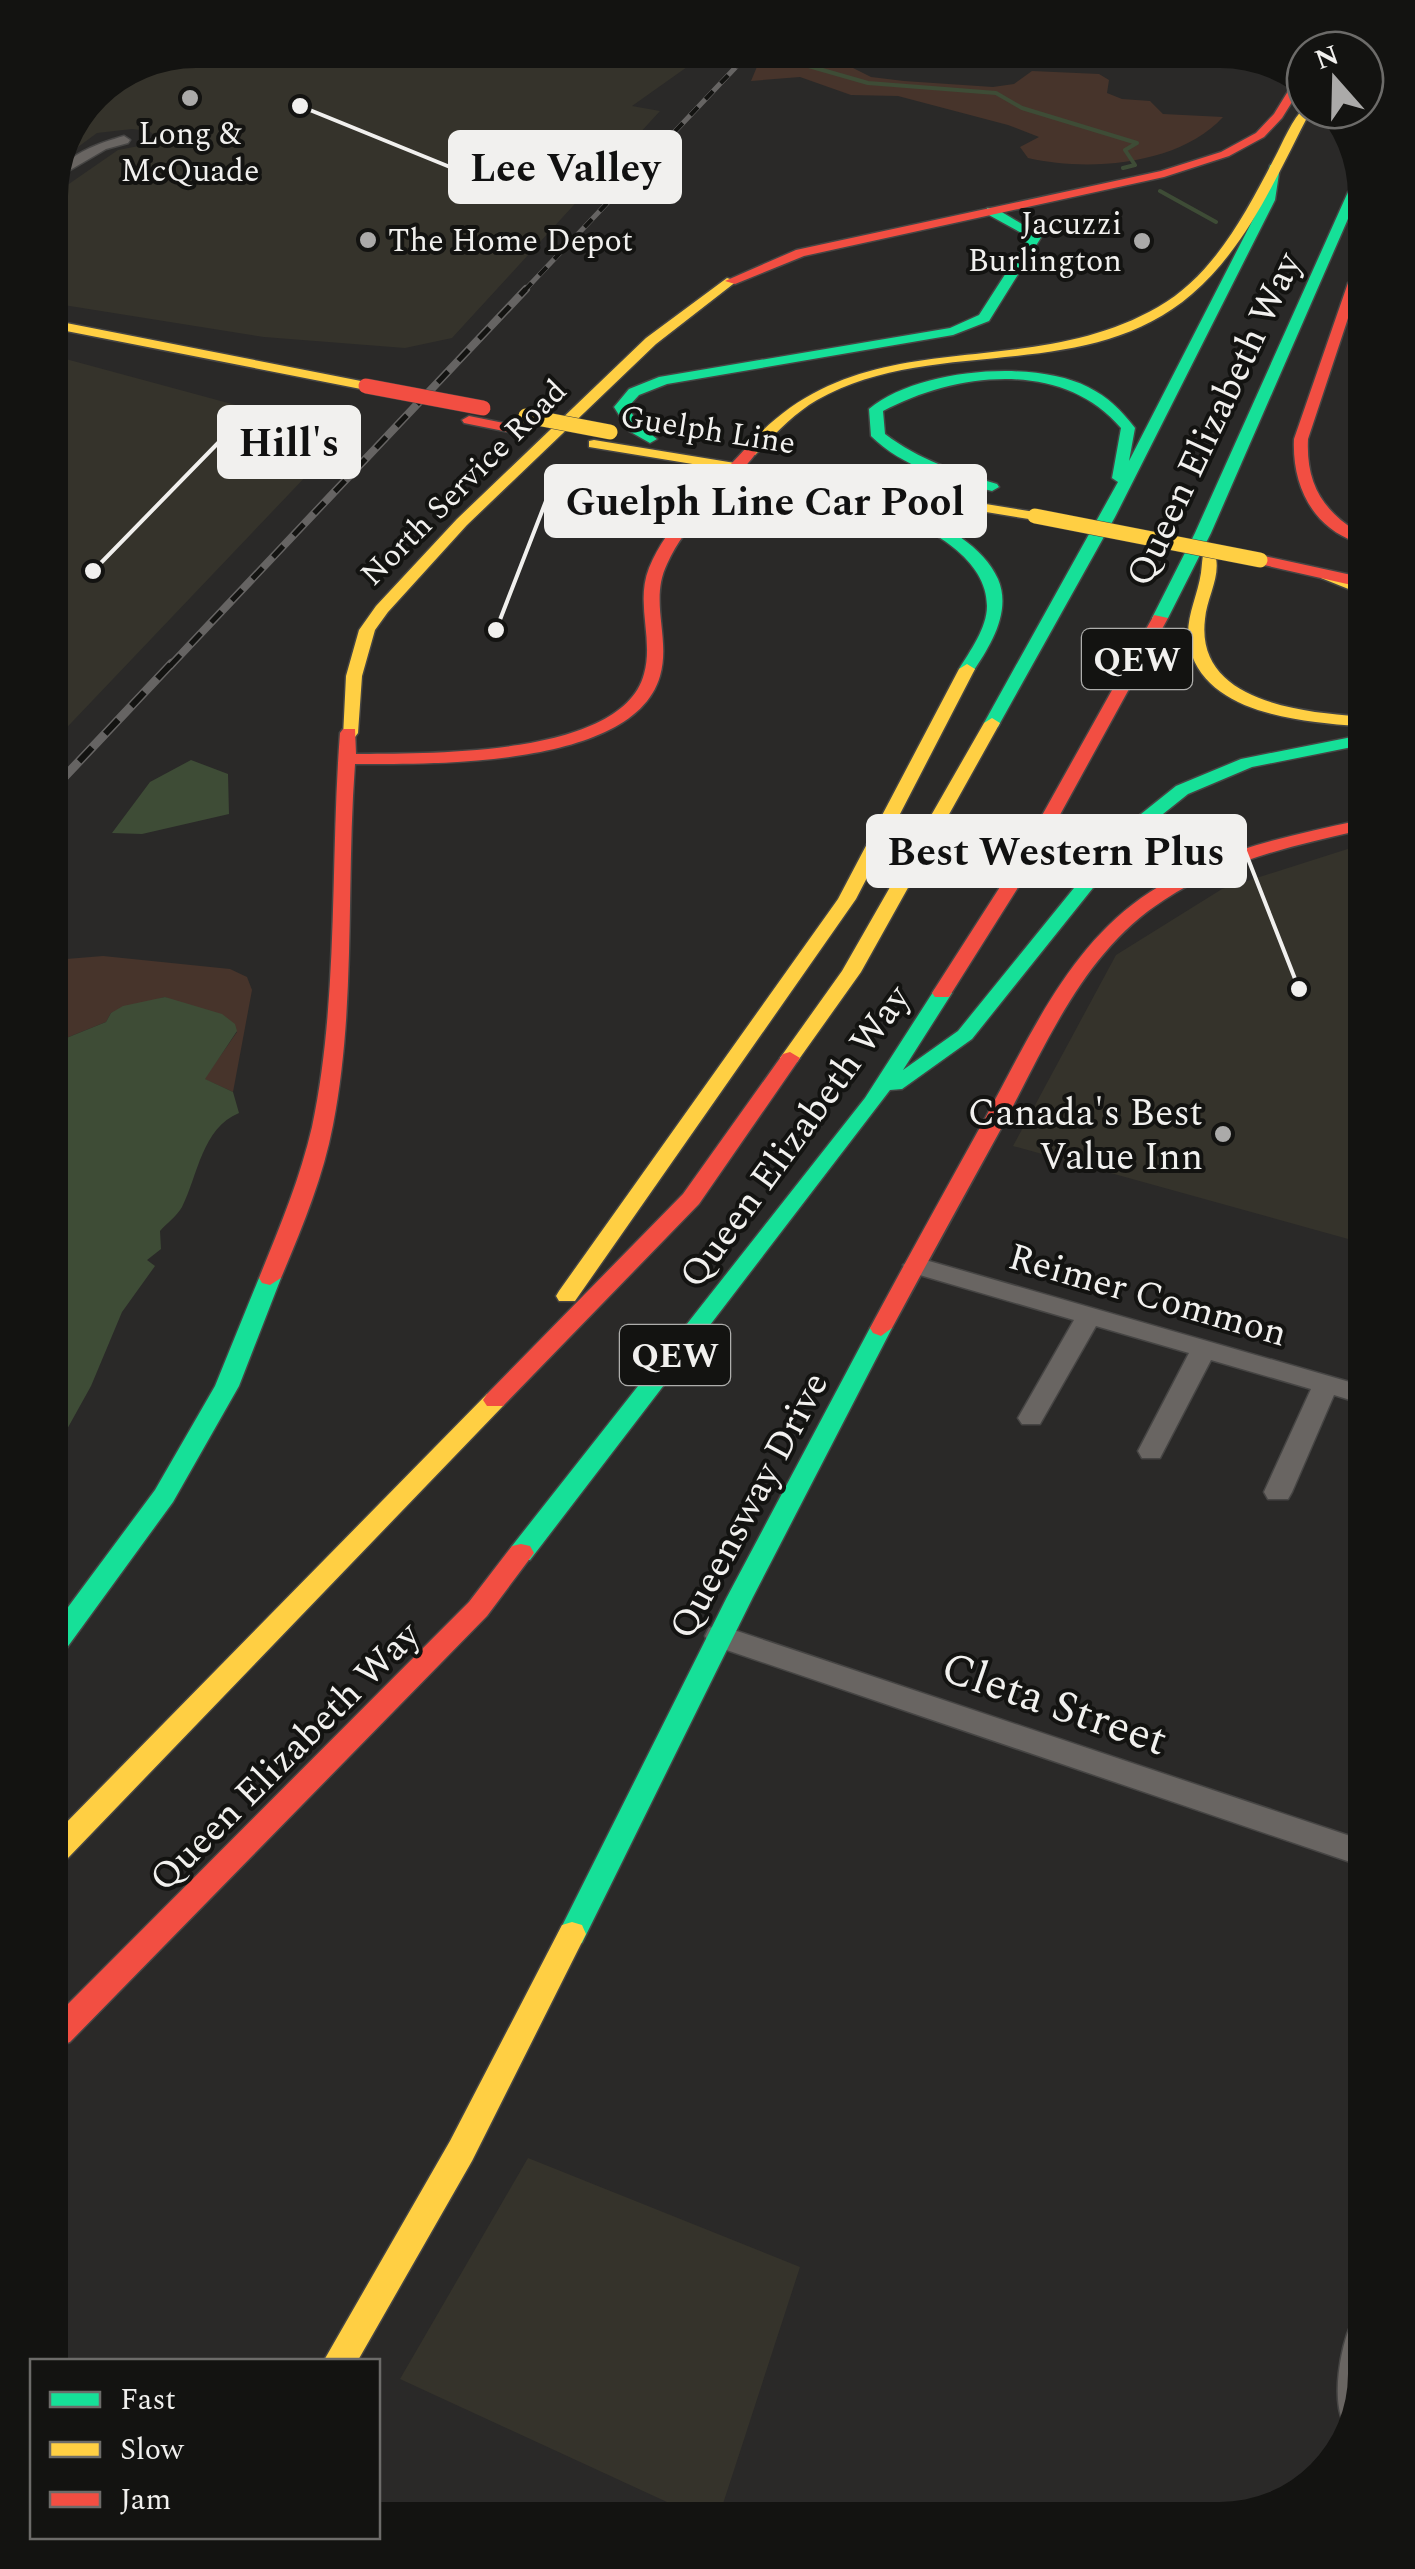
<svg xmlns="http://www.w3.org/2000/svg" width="1415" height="2569" viewBox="0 0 1415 2569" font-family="Spectral,serif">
	<rect width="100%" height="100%" fill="#2a2928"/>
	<path fill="#35332b" d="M196 50H711L632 106 660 111 452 338 405 348 264 337 51 303 50 197 118 150 144 145 157 137 149 131 132 129 97 133 63 158 93 92Z
		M51 355 254 410 349 431 53 742 52 549 68 521 65 496 52 482Z
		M1357 846 1359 1242 1013 1146 1116 955 1222 889Z
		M528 2158 800 2267 720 2513 693 2514 400 2379Z"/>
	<path fill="#47342b" d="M764 50H788L800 61 849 66 871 77 904 81 993 87 1014 84 1032 71 1099 74 1109 80 1107 93 1122 99 1150 101 1163 114 1223 117C1179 165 1089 172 1028 158L1020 147 1039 137 1008 125 898 96 851 95 800 77 751 81Z
		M103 956 230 969 247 977 252 990 233 1092 204 1079 237 1032 165 997 111 1013 106 1022 54 1043V960Z"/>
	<path fill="#3e4c36" d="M191 760 228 774 229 814 142 834 112 833 150 782Z
		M165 997 222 1014 235 1024 237 1031 205 1079 233 1092 239 1113C202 1128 198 1175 182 1207 177 1216 166 1224 160 1231L161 1249 147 1260 155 1266 122 1312 91 1386 56 1449 54 1043 106 1022 111 1013 123 1006Z"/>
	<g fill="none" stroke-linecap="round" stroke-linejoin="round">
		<path stroke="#3e4c36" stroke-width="4" d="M775 50 791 61 868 83 996 93 1022 108 1137 143 1125 150 1135 165 1123 168
			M1160 191 1216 222"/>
		<defs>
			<path id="street" d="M124 136 130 140 128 143 106 149 53 180C64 155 99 143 124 136Z
				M915 1257 1360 1385V1403L1334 1395 1292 1492 1288 1499H1268L1264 1492 1311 1389 1211 1360 1160 1458H1142L1138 1451 1189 1353 1096 1326 1040 1424H1022L1018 1418 1074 1320 906 1271 903 1265Z
				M719 1625 1362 1840V1866L709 1644 705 1636 709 1628Z
				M1364 2319 1365 2382 1350 2425 1343 2422C1332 2397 1340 2349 1351 2324Z"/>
			<path id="fast" d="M1270 165 1280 167 1275 200 1115 517 1000 723 998 727H986L984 723 1118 482 1112 478 1121 428C1062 359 957 372 883 411L885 434C919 460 957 472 997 484L999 487 992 491C950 480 902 467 871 436L869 409C917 369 1033 359 1088 387 1108 397 1121 410 1135 428L1129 461 1263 200Z
				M1354 188V205L1211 533 1168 618 1154 621 1152 618 1195 533 1348 192Z
				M987 208H995L1042 236 989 321 953 335 667 384 639 395 628 407 639 425 657 439 650 443 629 431 614 407 629 389 659 377 950 328 979 315 1029 237 987 214Z
				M790 473C804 472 820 479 834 484 885 499 975 527 998 579 1012 612 990 646 973 672L959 669C970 651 987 628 987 606 987 531 847 497 790 479Z
				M1357 736V746L1252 767 1188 794 1133 838 972 1039 902 1089 890 1090 530 1560H512L508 1553 512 1546 865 1098 935 989 942 987 952 993 903 1070 958 1031 1121 830 1176 786 1241 759Z
				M270 1271 281 1278 239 1386 173 1502 66 1649 57 1652V1622L155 1490 215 1386 259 1278Z
				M881 1320 892 1328 753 1597 582 1943 572 1946 562 1943 558 1934 727 1597 870 1328Z"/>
			<path id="slow" d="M1305 107 1311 110C1278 173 1248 246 1192 294 1086 386 933 334 817 400 793 414 774 435 755 455L743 452C857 314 1019 387 1158 307 1213 276 1246 213 1274 159 1283 142 1292 119 1305 107Z
				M727 278 737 281 656 344 467 525 388 612 375 630 362 676 358 733 355 737H343L346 676 359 630 376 606 457 519 646 338Z
				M51 320 366 382 373 386 366 390 51 328Z
				M594 440 1035 512 1042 516 1035 520 589 447V441Z
				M1204 551H1214C1223 574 1207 596 1205 619 1195 700 1298 712 1357 716V726C1302 722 1207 714 1190 649 1183 622 1197 599 1201 573 1202 565 1202 558 1204 551Z
				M1326 570 1356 581V592L1321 578V572Z
				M967 664 975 669 856 899 575 1301H559L556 1296 559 1291 838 899 959 669Z
				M992 718 1000 723 861 972 797 1062H783L780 1058 842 971 984 723Z
				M495 1392 503 1394 507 1400 503 1406 68 1858 59 1861 58 1831 487 1394Z
				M572 1922 582 1925 586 1934 472 2161 357 2362H323L450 2141 562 1925Z"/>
			<path id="jam" d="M1298 75 1305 81 1282 118 1264 137 1229 156 1164 177 804 256 735 284 725 281 796 250 1161 171 1221 152 1256 133 1274 114Z
				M1354 279V300L1308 439C1306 481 1320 508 1356 531V542C1311 526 1292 484 1294 439L1348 283Z
				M469 416 524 427 526 430 519 434 464 423 462 420Z
				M745 449 757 452C728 490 687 519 667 564 649 601 671 638 660 676 634 768 431 764 355 764 346 884 356 1007 333 1125 323 1178 302 1228 281 1278L270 1285 262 1283 259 1278C279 1229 300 1179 312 1127 339 999 330 862 340 733L343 729H355L356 754C424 753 622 758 644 674 654 639 635 603 649 568 668 521 712 486 745 449Z
				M1260 555 1356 576V586L1255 563 1252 560Z
				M1154 615 1168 618 1034 862 949 997H935L932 993 1016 862Z
				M1357 821V831C1291 846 1222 862 1164 900 1083 952 1046 1045 1002 1127 965 1194 928 1261 892 1328L881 1336 873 1333 870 1328C907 1259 945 1191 983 1122 1029 1039 1068 945 1150 892 1212 852 1286 836 1357 821Z
				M790 1052 800 1058 699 1204 503 1406H487L483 1400 487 1394 683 1194 783 1054Z
				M521 1544 530 1546 534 1553 487 1616 70 2042 59 2046V2013L469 1602 512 1546Z"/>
		</defs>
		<use href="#street" stroke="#464544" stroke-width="3"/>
		<use href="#fast" stroke="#464544" stroke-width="3"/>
		<use href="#slow" stroke="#464544" stroke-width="3"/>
		<use href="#jam" stroke="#464544" stroke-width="3"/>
		<use href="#street" fill="#696562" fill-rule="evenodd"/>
		<use href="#fast" fill="#16e098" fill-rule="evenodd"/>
		<use href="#slow" fill="#ffcf43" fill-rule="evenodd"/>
		<use href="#jam" fill="#f24e42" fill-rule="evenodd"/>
		<defs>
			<path id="rail-far2" d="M524 291 752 50"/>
			<path id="rail-far1" d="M170 666 526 289"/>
			<path id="rail" d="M53 789 172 663"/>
		</defs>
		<use href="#rail-far2" stroke="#666463" stroke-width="5"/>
		<use href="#rail-far1" stroke="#666463" stroke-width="8"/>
		<use href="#rail" stroke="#666463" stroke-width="9"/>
		<use href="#rail-far2" stroke="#131311" stroke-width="4" stroke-dasharray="11" stroke-linecap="butt"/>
		<use href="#rail-far1" stroke="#131311" stroke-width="5" stroke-dasharray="15" stroke-linecap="butt"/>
		<use href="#rail" stroke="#131311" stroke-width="6" stroke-dasharray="19" stroke-linecap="butt"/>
		<defs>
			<path id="slow-bridge" d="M526 416 610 432
				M1035 516 1260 560"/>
			<path id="jam-bridge" d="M366 386 483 408"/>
		</defs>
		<use href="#slow-bridge" stroke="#464544" stroke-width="16" stroke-linecap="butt"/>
		<use href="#jam-bridge" stroke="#464544" stroke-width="16" stroke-linecap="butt"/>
		<use href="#slow-bridge" stroke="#ffcf43" stroke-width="15"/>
		<use href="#jam-bridge" stroke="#f24e42" stroke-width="15"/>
	</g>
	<g fill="#abaaa9" stroke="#131311" stroke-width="4">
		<circle cx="190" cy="98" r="10"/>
		<circle cx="368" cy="240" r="10"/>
		<circle cx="1142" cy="241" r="10"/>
		<circle cx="1223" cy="1134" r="10"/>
	</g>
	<g text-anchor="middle" stroke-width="8" stroke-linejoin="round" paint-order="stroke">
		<g font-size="32" fill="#f1f0ee" stroke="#131311">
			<text x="190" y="144">Long &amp;<tspan x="190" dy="37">McQuade</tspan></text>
			<text x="1122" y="234" text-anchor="end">Jacuzzi<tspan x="1122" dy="37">Burlington</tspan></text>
			<text x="388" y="251" text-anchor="start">The Home Depot</text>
		</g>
		<g font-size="32" fill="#f1f0ee" stroke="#131311">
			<text transform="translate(708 429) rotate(9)" y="11">Guelph Line</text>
			<text transform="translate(463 482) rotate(-45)" y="11">North Service Road</text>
		</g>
		<g fill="#131311" stroke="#aeaeac" stroke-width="2.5">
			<rect x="1082" y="629" width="110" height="60" rx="8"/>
			<rect x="620" y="1325" width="110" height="60" rx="8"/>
		</g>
		<g font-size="35" font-weight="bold" fill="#f1f0ee">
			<text x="1137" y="671">QEW</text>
			<text x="675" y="1367">QEW</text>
		</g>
		<g font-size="38" fill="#f1f0ee" stroke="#131311">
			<text transform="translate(1213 419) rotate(-65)" y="13">Queen Elizabeth Way</text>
			<text transform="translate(794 1136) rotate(-54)" y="13">Queen Elizabeth Way</text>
			<text transform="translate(1148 1294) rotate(16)" y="13">Reimer Common</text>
			<text transform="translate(748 1505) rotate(-62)" y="13">Queensway Drive</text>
			<text transform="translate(284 1756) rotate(-45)" y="13">Queen Elizabeth Way</text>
		</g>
		<g font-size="38" fill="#f1f0ee" stroke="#131311" text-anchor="end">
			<text x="1203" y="1125">Canada's Best<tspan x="1203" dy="44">Value Inn</tspan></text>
		</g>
		<g font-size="45" fill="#f1f0ee" stroke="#131311">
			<text transform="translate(1055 1702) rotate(19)" y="16">Cleta Street</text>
		</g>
	</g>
	<path d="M0 0H1415V2569H0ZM196 68H1220A128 128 0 0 1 1348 196V2374A128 128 0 0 1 1220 2502H196A128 128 0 0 1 68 2374V196A128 128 0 0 1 196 68Z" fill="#131311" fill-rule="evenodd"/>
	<path fill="none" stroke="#f1f0ee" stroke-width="4" d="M300 106L450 167M93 571L219 442M496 630L546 501M1299 989L1245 851"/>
	<g fill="#f1f0ee" stroke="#131311" stroke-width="4">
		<circle cx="300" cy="106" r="10"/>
		<circle cx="93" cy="571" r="10"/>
		<circle cx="496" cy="630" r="10"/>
		<circle cx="1299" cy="989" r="10"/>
	</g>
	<g fill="#f1f0ee" stroke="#f1f0ee" stroke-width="4">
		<rect x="450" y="132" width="230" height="70" rx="10"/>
		<rect x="219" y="407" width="140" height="70" rx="10"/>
		<rect x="546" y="466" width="439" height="70" rx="10"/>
		<rect x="868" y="816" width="377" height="70" rx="10"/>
	</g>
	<g font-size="40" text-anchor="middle" font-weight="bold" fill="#111">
		<text x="565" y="181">Lee Valley</text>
		<text x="289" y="456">Hill's</text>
		<text x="765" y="515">Guelph Line Car Pool</text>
		<text x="1056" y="865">Best Western Plus</text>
	</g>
	<rect x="30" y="2359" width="350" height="180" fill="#131311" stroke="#6c6b69" stroke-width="2.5"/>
	<rect x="50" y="2392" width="50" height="15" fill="#16e098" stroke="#6c6b69" stroke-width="2.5"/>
	<text x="120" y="2409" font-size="30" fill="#f1f0ee">Fast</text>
	<rect x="50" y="2442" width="50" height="15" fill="#ffcf43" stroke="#6c6b69" stroke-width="2.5"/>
	<text x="120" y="2459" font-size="30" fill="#f1f0ee">Slow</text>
	<rect x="50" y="2492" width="50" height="15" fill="#f24e42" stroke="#6c6b69" stroke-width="2.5"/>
	<text x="120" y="2509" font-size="30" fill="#f1f0ee">Jam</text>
	<g transform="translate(1335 80) rotate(340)"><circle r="48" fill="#131311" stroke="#6c6b69" stroke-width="2.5"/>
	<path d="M0-8L18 38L0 25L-18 38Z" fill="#abaaa9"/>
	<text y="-15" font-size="28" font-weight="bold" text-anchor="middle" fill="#f1f0ee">N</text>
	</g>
</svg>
